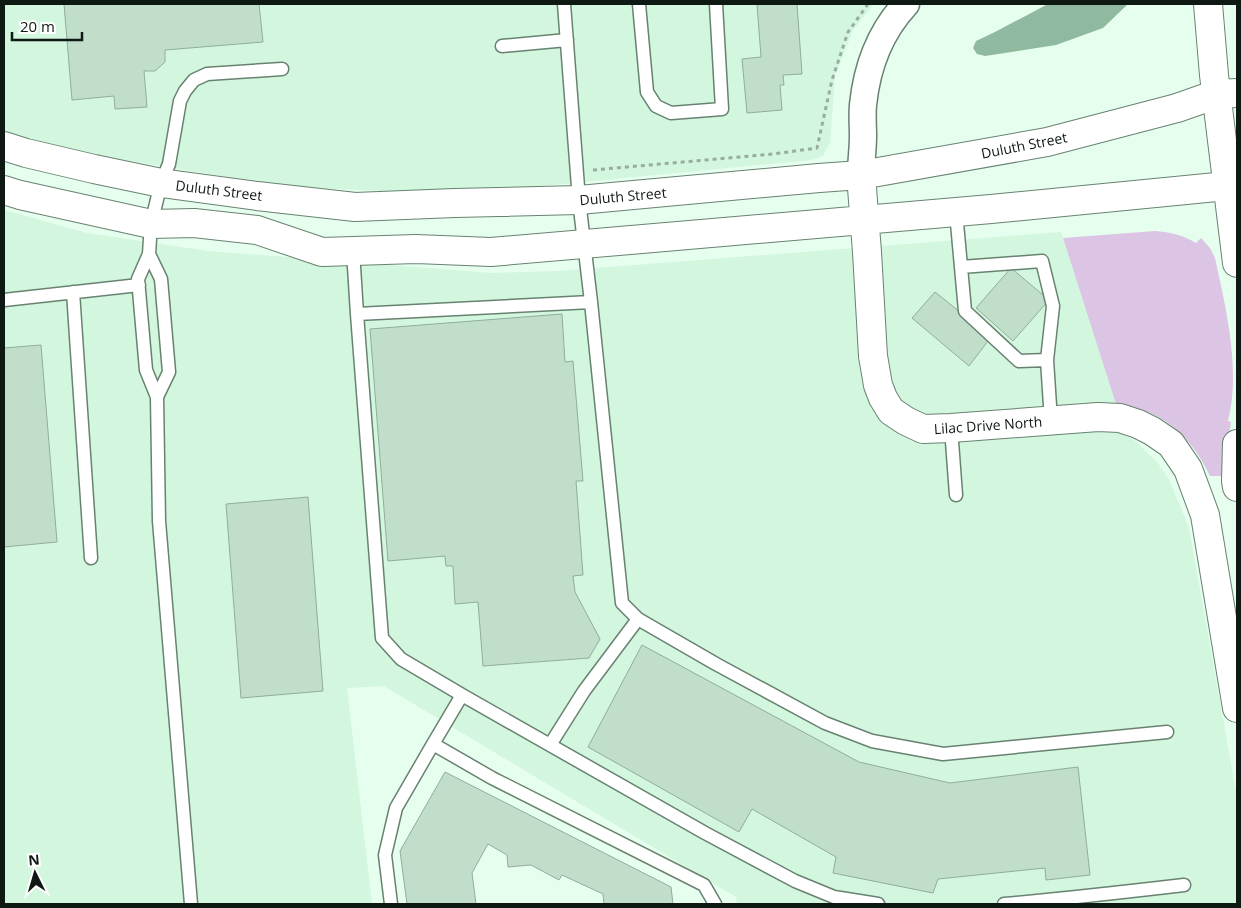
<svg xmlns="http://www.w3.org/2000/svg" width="1241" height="908" viewBox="0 0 1241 908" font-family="'Open Sans',sans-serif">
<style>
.built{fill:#d2f6de}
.green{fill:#dcc4e5}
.water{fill:#90baa0}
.building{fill:#c1decb;stroke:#91ad9b}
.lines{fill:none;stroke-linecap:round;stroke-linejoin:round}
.lane-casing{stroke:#688271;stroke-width:15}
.street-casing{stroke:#688271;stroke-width:29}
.secondary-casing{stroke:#688271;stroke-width:30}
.highway-casing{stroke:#688271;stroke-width:30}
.path{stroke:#99aca0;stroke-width:3;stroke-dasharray:4 4;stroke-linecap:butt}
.lane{stroke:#fff;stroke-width:12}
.street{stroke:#fff;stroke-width:26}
.secondary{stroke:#fff;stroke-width:28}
.highway{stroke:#fff;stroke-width:28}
.labels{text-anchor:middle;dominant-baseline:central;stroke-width:4;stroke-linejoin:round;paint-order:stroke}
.street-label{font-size:14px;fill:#0f1913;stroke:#fff}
</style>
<rect width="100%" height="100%" fill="#e6feee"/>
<path class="built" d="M4,4H874L853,30L835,76L830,143L823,156L812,160L459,194L287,187L4,140Z
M4,210L87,233L208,251L491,273L558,271L1061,232L1127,437L1134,440L1157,462L1169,479L1189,528L1237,797V904H737L736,897L384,686L347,688L372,904H4Z"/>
<path class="green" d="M1155,231C1170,232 1183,235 1196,243L1201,238L1210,248L1215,258C1226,308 1241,371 1228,421L1231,422L1222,476H1210C1198,450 1177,424 1150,413C1139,408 1127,406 1116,404L1063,238Z"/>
<path class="water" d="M1048,4H1128L1103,28L1056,45L985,56L977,54L973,48L976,41L995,32Z"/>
<path class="building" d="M64,4H259L263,42L165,50V62L155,71H144L147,107L115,109L114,96L72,100Z
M757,4H797L802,74L783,75L784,85H780L782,110L747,113L742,59L761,57Z
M1011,268L1049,300L1013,341L976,308Z
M935,292L991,337L969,366L912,318Z
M562,314L565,362L573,361L583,481H576L583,575L573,576L575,592L600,639L589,658L483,666L478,602L455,604L453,566H446L445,556L388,561L370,329Z
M41,345L57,542L4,547V348Z
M308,497L323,691L241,698L226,504Z
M642,645L859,762L950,783L1078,767L1090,875L1046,880L1045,868L938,879L933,893L833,873L836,857L752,809L739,832L588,747Z
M445,772L671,887L673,904H604L603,894L562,875L559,880L531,865L508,867L507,855L488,844L472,873L476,904H407L400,851Z"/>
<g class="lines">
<g class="lane-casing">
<path id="lane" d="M564,4L579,200L591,302L622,603L638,619L716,664L825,723L872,741L943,754L1167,732
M639,4L647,92L656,106L671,113L722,109L716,4
M502,46L567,40
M956,212L965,311L1019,361L1047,360L1051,421
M353,251L357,314L591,302
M149,254L161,279L169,372L157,397
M961,267L1042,261L1053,306L1047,360
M73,292L91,558
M4,300L139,285
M357,314L382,638L401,659L462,695
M951,428L956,495
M433,744L462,695L550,745L584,691L638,619
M550,745L705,833L795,881L834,897L878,904
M191,904L159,521L157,397L146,370L138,279L149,254L151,224L161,183L169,164L180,101L185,91L194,80L207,74L282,69
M391,904L385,855L396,808L433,744L492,778L704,885L715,904
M1004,904C1064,899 1124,892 1184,885"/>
</g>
<g class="street-casing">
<path id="street" d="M861,175C861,162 863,149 863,136C863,126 862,115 863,105C867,66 880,32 906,4"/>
</g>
<g class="secondary-casing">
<path id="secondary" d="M4,146L26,153L94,169L161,183L257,196L355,207L455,203L579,200L819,178L861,175L1047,142L1177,108L1217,94L1237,93
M861,175L867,252L873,356L878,385L883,398L891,411L906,421L923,429L951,428L1098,417L1120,418L1138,424L1152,431L1171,444L1188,469L1205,515L1237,708
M4,190L20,195L151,224L194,223L257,230L322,252L416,249L491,252L991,209L1237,185"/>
</g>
<g class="highway-casing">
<path id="highway" d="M1208,4L1214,75L1237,263
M1237,444L1236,481L1237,487"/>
</g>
<path class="path" d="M593,170L773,154L817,148L832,80L848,32L868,4"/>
<use href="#lane" class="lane"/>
<use href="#street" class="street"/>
<use href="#secondary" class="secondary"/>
<use href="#highway" class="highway"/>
</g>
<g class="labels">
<g class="street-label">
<text transform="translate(1024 145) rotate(-11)">Duluth Street</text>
<text transform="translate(219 190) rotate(7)">Duluth Street</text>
<text transform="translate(623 196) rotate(-5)">Duluth Street</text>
<text transform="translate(988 425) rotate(-4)">Lilac Drive North</text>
</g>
</g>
<rect width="1241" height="908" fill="none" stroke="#0f1913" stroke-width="10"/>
<g transform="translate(35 873) rotate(355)" stroke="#ffffff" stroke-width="4" paint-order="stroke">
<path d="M0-4L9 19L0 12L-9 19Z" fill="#0f1913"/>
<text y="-8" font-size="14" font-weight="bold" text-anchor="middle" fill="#0f1913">N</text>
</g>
<path d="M12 32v8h70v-8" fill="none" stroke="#0f1913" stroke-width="2.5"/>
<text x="20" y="32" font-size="15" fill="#0f1913" stroke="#ffffff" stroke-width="4" paint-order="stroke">20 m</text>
</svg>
